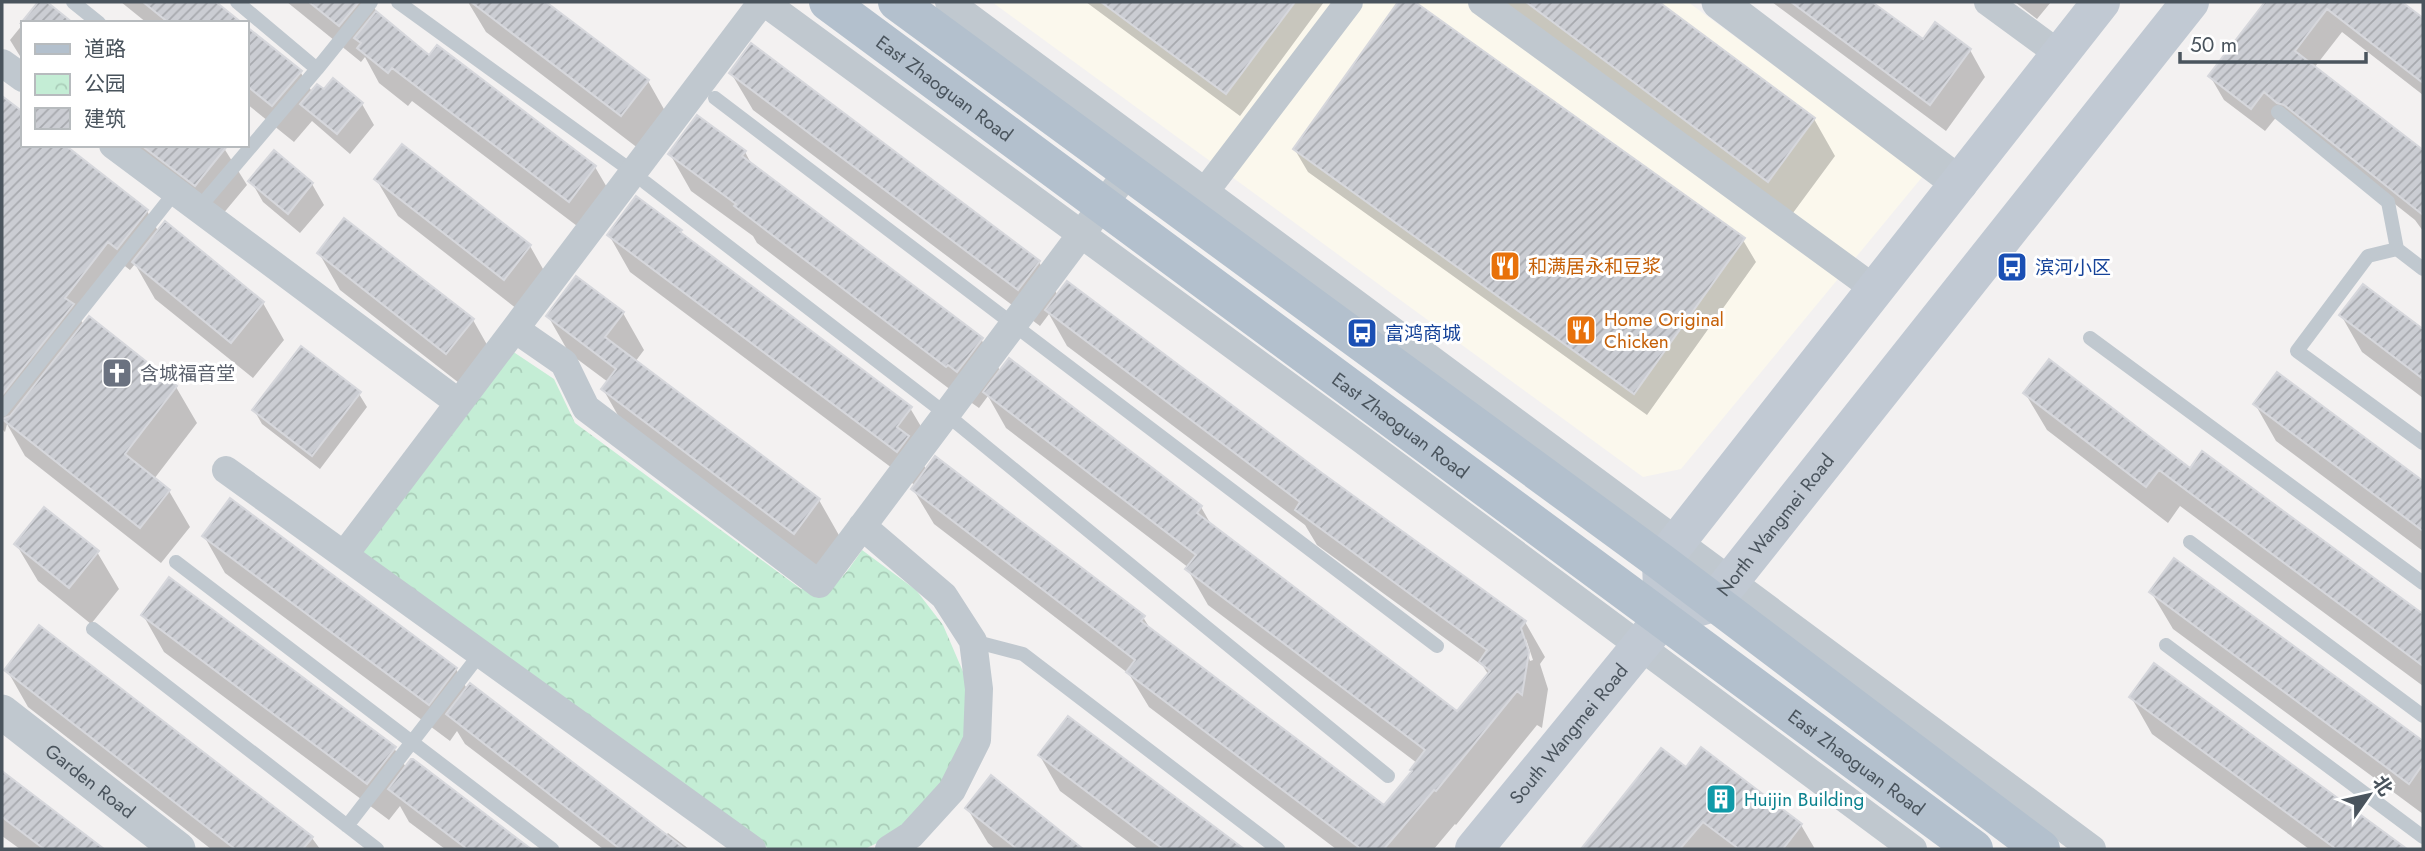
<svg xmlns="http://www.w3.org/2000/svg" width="2425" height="851" viewBox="0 0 2425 851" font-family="Jost,'Noto Sans SC',sans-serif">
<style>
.commercial{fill:#fbf8ed}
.park{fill:url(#park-crowns)}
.shadow{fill:#0003;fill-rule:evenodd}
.building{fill:url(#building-hatch);stroke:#d6d7dc;stroke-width:2}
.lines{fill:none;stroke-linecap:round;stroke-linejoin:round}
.service{stroke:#c0c8cf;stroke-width:14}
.minor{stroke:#c0c8cf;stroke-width:28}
.tertiary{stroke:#c0c8cf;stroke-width:35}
.secondary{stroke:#c1c9d3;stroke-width:38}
.primary{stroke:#b3c0cd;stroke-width:38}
.labels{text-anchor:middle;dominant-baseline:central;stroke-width:6;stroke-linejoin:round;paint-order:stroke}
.street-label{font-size:19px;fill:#4a545d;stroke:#fff}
.food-label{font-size:19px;fill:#c56008;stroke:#fff;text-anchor:start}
.transit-label{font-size:19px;fill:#164399;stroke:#fff;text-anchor:start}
.worship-label{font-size:19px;fill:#5b616d;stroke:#fff;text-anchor:start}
.culture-label{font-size:19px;fill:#0d838f;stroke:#fff;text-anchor:start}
</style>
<defs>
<pattern id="park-crowns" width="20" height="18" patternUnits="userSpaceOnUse" patternTransform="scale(1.75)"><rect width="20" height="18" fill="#c4edd5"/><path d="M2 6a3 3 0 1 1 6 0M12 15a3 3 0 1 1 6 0" fill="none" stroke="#aacdb9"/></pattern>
<pattern id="building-hatch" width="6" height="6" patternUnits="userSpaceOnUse" patternTransform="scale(1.75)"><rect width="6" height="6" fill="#cbcdd3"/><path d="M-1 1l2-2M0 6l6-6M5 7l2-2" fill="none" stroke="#a7a9ae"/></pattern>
</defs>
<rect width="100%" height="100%" fill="#f3f1f1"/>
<path class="commercial" d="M992,2H1688L1923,176L1681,469L1643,477Z"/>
<path class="park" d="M509,349L554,379L575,423L801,589C839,590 842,578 862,550L916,590L943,625L967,681L965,738L944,784L907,828L865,849H769L358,557Z"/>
<path class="shadow" d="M121,2H213L239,23H147Z
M287,2H371L379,16L429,58L595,167L615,201L589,235L412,101L408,106L379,83L365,57L361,62Z
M468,2H543L648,81L669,118L643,152L486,32Z
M1086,2H1324L1240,116Z
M1400,2H1412L1743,240L1756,262L1647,415L1308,172L1295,150Z
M1499,2H1656L1814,119L1835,156L1790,217Z
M1772,2H1869L1923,42L1970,50L1985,77L1946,131Z
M2015,2H2051L2037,19Z
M2268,2H2399L2423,20V95L2342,32L2314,68L2419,149L2423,156V231L2415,220L2299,128L2278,115L2265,131L2224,100L2210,76Z
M23,24V61L10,40Z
M247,29L301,73L312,92L324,91L362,104L374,125L350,154L312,121L294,142L247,104Z
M731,73L1039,262L1058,296L1321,474L1525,622L1545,657L1540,664L1548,689L1542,728L1537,725L1456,825L1455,824L1434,849H1336L1149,707L1129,674L934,524L913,489L916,486L630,272L609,235L680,231L684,237L910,408L932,445L921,460L927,471L1143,617L1152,632L1384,807L1413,772L1417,763L1208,605L1188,570L1189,568L1006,428L988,396L979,408L969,401L968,403L757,243L753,236L691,191L670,154L745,152L753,167L981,339L1001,372L1201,507L1213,528L1458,713L1488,674L1483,666L1317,545L1305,525L1067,346L1049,314L1040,326L753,110ZM1523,639H1526L1533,660L1530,661Z
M2,98L23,115V145H62L147,211L158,231L263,303L284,340L253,378L155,299L135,264L130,270L121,263L79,317L84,325L176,387L197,423L154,479L169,491L190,527L161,563L25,456L7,424L5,432L2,429Z
M117,145H222L247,185L217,221Z
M402,146L530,246L551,283L526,316L398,216L376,179Z
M274,153L312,184L324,205L300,233L263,202L251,181Z
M319,253L473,320L494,357L468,390L340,290Z
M2363,286L2423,331V398L2362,352L2341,315Z
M623,313L644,350L635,362L819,500L840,537L816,570L624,426L603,389L608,382L569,353L548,316Z
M2277,374L2423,483V551L2276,441L2255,404Z
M2025,393L2190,470L2202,453L2423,616V686L2180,506L2168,523L2047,430Z
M359,394L367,407L320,469L262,424L254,410Z
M204,536L456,669L467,689L665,836L668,833L689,849H603L465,744L457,731L450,741L225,573Z
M16,544L97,552L119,589L91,624L38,581Z
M2175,561L2423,743V814L2173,629L2151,592Z
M143,615L394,748L407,769L414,761L528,849H445L409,822L400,806L389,820L164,652Z
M2154,665L2405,849H2309L2152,734L2131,697Z
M7,670L312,838L320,849H211L28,707Z
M1068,718L1241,849H1138L1060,791L1040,756Z
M1661,751L1687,770L1801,825L1815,849H1583Z
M2,773L101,849H20L2,836Z
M991,778L1080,849H995L988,843L967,808Z"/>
<path class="building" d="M38,2H47L73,23H21Z
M143,2H216L242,23H169Z
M309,2H359L339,26Z
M471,2H546L649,80L621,116Z
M1101,2H1295L1226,94Z
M1398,2H1415L1745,238L1634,394L1293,149Z
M1526,2H1659L1815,118L1768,182Z
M1791,2H1872L1923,39L1935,22L1971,49L1930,105Z
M2265,2H2402L2423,18V83L2327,9L2295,51L2423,150V215L2284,105L2277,103L2264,92L2251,109L2208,76Z
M376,11L429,55L437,45L596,166L569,202L392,68L388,73L357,48L361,43L354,38Z
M247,27L302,71L272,106L247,86Z
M751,43L1040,261L1018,290L729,73Z
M333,78L363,103L337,134L300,104L317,84L324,89Z
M2,96L23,112V145H65L148,210L117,249L108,242L65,298L74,304L2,395Z
M697,115L746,151L742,156L983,338L957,372L948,365L946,367L734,206L736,204L668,154Z
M402,144L531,245L504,280L374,179Z
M141,145H228L195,186Z
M274,150L313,183L288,214L248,181Z
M636,196L682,230L680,232L912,407L897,427L909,436L897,452L607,235Z
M344,218L474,319L446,354L317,253Z
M165,221L264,302L231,343L132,262Z
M576,276L624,312L605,337L820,499L794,534L601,389L616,369L546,316Z
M1067,281L1322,473L1526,621L1521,628L1529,652L1522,695L1517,691L1436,791L1434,790L1384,849H1361L1126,672L1135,660L911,489L935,456L1145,616L1141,621L1384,805L1412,771L1410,770L1425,750L1185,569L1196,555L983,392L1009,358L1202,506L1197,513L1457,711L1490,671L1479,662L1487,650L1295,510L1300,502L1045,310Z
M2363,284L2423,329V379L2339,315Z
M89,316L177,386L125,454L170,490L140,528L2,419L10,416Z
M301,346L361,392L312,456L252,410Z
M2049,359L2190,468L2202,451L2423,614V666L2159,470L2146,487L2023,393Z
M2277,372L2423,481V531L2253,404Z
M230,498L457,668L429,705L202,536Z
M44,507L99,551L69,588L14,544Z
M2174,558L2423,741V764L2409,784L2149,592Z
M169,577L396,747L367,784L141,615Z
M39,625L313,837L303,849H235L4,670Z
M2154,663L2407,849H2336L2129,697Z
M470,683L685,849H620L446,714Z
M1068,716L1244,849H1163L1038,755Z
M1701,747L1802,824L1783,849H1739L1703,822L1680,849H1581L1661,748L1686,767Z
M411,759H413L531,849H467L388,789Z
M2,771L104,849H44L2,817Z
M991,775L1028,805L1083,849H1017L965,808Z"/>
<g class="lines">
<path class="service" d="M73,2L99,23
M237,2L317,69
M398,2L633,172
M715,98L1437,646
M2278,112L2388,202L2397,249L2423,269
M646,183L946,414L1388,776
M198,209L317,69L371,2
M2397,249L2368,256L2297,351L2423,443
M2090,338L2423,583
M2,410L175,192
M2190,542L2423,716
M176,562L552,849
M93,629L377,849
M973,641L1023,654L1278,849
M2166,645L2423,837
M347,826L480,654"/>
<path class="minor" d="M764,2L1361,439L1913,849
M949,2L2092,849
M1482,2L1876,290
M1988,2L2059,54
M2,63L23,78
M113,145L459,403
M1194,206L1349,2
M515,329L564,363L586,408L819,584L1139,157
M226,470L752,849
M862,526L944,596L973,641L979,689L977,740L952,790L911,835L889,849
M344,555L762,2"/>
<g class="tertiary">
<path d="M1719,2L1960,184"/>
<path id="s1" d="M2,712L178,849"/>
</g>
<g class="secondary">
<path id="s2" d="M1663,618L1713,603L2190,2"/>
<path d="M1663,618L1661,562L2101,2"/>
<path id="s3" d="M1474,849L1663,618"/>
</g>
<g class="primary">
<path id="s4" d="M828,2L1974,849"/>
<path d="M897,2L1661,562L2041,849"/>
</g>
</g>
<defs>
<g id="restaurant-square" transform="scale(1.575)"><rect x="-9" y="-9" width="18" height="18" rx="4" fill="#e8710a" stroke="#fff"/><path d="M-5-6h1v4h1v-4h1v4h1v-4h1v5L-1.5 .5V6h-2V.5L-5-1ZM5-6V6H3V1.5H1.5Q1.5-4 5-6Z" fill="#fff"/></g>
<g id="bus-square" transform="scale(1.575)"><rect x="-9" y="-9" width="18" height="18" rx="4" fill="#1a4fb4" stroke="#fff"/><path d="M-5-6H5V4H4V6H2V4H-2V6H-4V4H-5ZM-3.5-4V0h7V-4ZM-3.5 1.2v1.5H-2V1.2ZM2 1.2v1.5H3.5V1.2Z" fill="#fff"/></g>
<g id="church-square" transform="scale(1.575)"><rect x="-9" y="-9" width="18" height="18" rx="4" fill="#6b7280" stroke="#fff"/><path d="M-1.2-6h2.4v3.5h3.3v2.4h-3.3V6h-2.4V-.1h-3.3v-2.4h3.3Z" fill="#fff"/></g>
<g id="building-square" transform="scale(1.575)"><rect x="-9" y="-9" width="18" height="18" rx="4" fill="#0f9aa8" stroke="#fff"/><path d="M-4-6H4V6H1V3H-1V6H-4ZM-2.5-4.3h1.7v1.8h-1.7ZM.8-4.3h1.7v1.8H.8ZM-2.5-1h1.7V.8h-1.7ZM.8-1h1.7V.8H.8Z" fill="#fff"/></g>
</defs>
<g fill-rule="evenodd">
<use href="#restaurant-square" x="1505" y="266"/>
<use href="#bus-square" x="2012" y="267"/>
<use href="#restaurant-square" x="1581" y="330"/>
<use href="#bus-square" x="1362" y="333"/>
<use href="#church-square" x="117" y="373"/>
<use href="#building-square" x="1721" y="799"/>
</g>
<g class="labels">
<g class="street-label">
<text stroke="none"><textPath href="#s4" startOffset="145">East Zhaoguan Road</textPath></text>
<text stroke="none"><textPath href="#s4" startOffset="712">East Zhaoguan Road</textPath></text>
<text stroke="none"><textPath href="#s2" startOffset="152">North Wangmei Road</textPath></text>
<text stroke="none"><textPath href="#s3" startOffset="149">South Wangmei Road</textPath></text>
<text stroke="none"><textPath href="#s4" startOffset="1279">East Zhaoguan Road</textPath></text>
<text stroke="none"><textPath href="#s1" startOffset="112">Garden Road</textPath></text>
</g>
<g class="food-label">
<text x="1528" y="266">和满居永和豆浆</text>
<text x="1604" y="319">Home Original<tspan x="1604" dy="22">Chicken</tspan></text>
</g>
<g class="transit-label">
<text x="2035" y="267">滨河小区</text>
<text x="1385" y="333">富鸿商城</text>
</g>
<g class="worship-label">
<text x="140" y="373">含城福音堂</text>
</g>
<g class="culture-label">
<text x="1744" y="799">Huijin Building</text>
</g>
</g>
<rect width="2425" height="851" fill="none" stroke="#4a545d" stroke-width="7"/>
<rect x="21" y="21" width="228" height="126" fill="#ffffff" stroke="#b7bbbe" stroke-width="2"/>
<rect x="35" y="44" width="35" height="10" fill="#b3c0cd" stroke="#b7bbbe" stroke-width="2"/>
<text x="84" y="56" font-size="21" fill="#4a545d">道路</text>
<rect x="35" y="74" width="35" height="21" fill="url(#park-crowns)" stroke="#b7bbbe" stroke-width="2"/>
<text x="84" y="91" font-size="21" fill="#4a545d">公园</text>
<rect x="35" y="108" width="35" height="21" fill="url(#building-hatch)" stroke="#b7bbbe" stroke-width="2"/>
<text x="84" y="126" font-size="21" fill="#4a545d">建筑</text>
<g transform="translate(2369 795) rotate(56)" stroke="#ffffff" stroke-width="5" paint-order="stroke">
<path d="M0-5L12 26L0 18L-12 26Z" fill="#4a545d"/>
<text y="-10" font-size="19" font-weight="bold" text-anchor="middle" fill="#4a545d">北</text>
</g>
<path d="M2180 52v10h186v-10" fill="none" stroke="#4a545d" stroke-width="3.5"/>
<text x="2190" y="52" font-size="21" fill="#4a545d" stroke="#ffffff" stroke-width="5" paint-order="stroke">50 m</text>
</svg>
